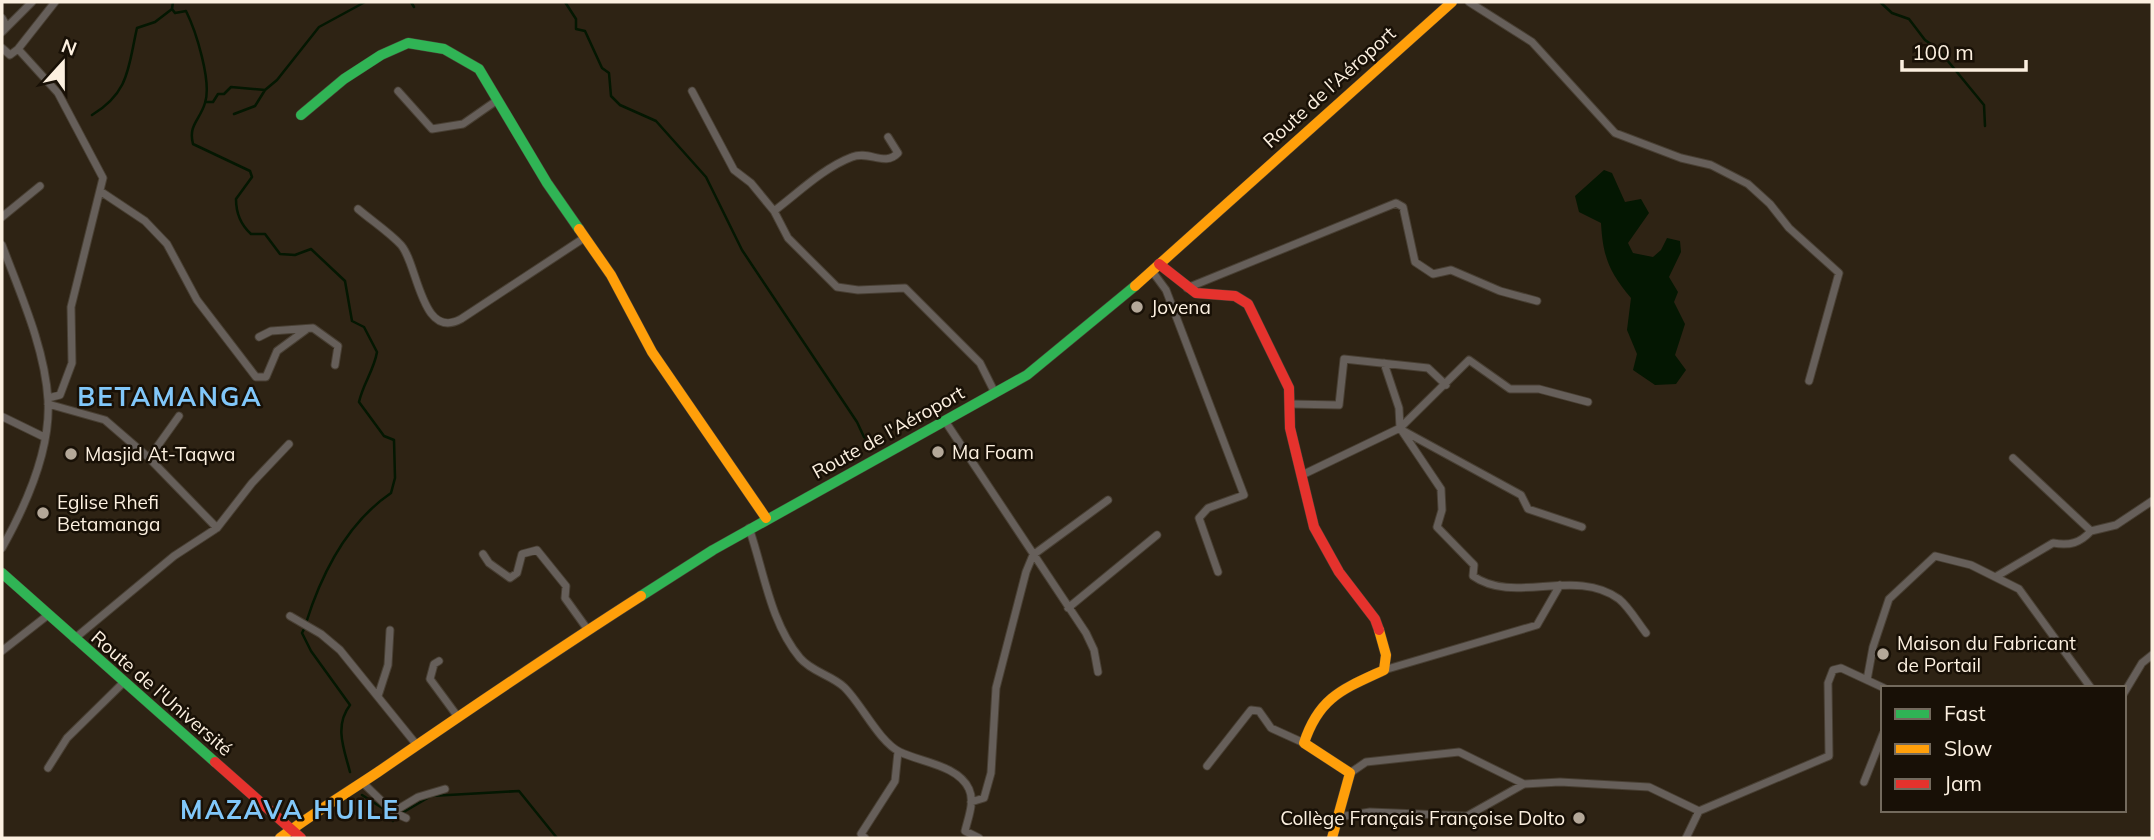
<svg xmlns="http://www.w3.org/2000/svg" width="2154" height="840" viewBox="0 0 2154 840" font-family="Mulish,sans-serif">
<style>
.water{fill:#041702}
.lines{fill:none;stroke-linecap:round;stroke-linejoin:round}
.stream{stroke:#041702;stroke-width:2.5}
.street-casing{stroke:#483f33;stroke-width:9}
.fast-casing{stroke:#483f33;stroke-width:11}
.slow-casing{stroke:#483f33;stroke-width:11}
.jam-casing{stroke:#483f33;stroke-width:11}
.street{stroke:#665f5a;stroke-width:7}
.fast{stroke:#30b455;stroke-width:10}
.slow{stroke:#ff9f0a;stroke-width:10}
.jam{stroke:#e5322d;stroke-width:10}
.poi-dot{fill:#b4a899;stroke:#181006;stroke-width:2.5}
.labels{text-anchor:middle;dominant-baseline:central;stroke-width:5;stroke-linejoin:round;paint-order:stroke}
.street-label{font-size:19px;fill:#fcf0e0;stroke:#181006}
.poi-label{font-size:19px;fill:#fcf0e0;stroke:#181006;text-anchor:start}
.district-label{font-size:26px;font-weight:bold;letter-spacing:2px;fill:#81c7f9;stroke:#181006}
</style>
<rect width="100%" height="100%" fill="#2e2314"/>
<path class="water" d="M1604,170L1612,173L1625,202L1641,199L1649,213L1628,243L1633,253L1653,257L1661,250L1667,238L1680,241L1681,252L1669,277L1678,292L1674,302L1685,324L1675,355L1686,370L1676,384L1655,385L1633,370L1637,354L1627,330L1631,298C1609,272 1603,257 1601,223L1579,212L1575,196Z"/>
<g class="lines">
<path class="stream" d="M173,2L172,9L175,13L186,11C196,31 212,82 205,103C200,120 188,125 193,144L250,171L252,177L236,199C236,212 241,225 251,234H265L280,254L295,255L311,249L345,281L352,321L364,327L377,352C374,370 363,384 359,402L384,436L394,440L395,478L391,493C347,523 322,572 306,623
M411,2L414,7
M565,2L576,19V29L585,31L602,68L609,73L611,96L620,105L656,121L706,177L742,250L857,422L864,437L879,444
M1880,2L1892,13L1909,19L1925,40L1938,49L1984,105L1985,126
M206,102H213L218,94H224L231,87L265,90L277,80L319,27L365,2
M234,114L255,106L265,90
M92,115C130,92 128,67 137,28L155,22L172,9
M304,629L302,633L311,651L350,705C334,726 344,749 350,772
M362,795L387,811L393,821
M402,813L431,796L519,791L557,838"/>
<g class="street-casing">
<path id="street" d="M1469,2L1532,42L1615,133L1681,158L1711,165L1748,184L1770,204L1789,228L1839,273L1809,381
M2,18L7,27L2,32
M7,27L32,2
M2,48L10,55L18,49L58,93L103,178L71,307L72,363L60,395L48,398
M18,49L55,2
M398,91L432,129L463,124L496,101
M692,91L734,170L751,183L774,211L788,238L837,287L858,290L905,288L980,363L995,393
M100,191L145,221L167,244L197,300L256,377H266L277,351L307,329
M358,209C372,221 389,232 401,245C418,264 421,341 461,319L584,238
M774,211C798,193 823,168 852,157C869,150 885,167 898,153L888,137
M2,217L40,186
M2,245C20,293 45,348 48,400C51,449 25,507 2,548
M1152,271L1166,290L1244,495L1208,508L1199,518L1218,572
M1187,288L1396,203L1403,207L1415,262L1433,274L1451,270L1500,291L1537,301
M259,337L271,331L313,328L338,346L335,365
M1384,363L1399,408L1400,428L1441,489L1442,510L1437,527L1474,565L1473,576C1514,605 1575,567 1619,599C1629,607 1638,623 1646,633
M48,404L105,420L149,458L217,528
M1290,404L1339,405L1344,359L1428,368L1446,385
M3,417L44,437
M945,421L1086,633L1094,650L1098,672
M1400,429L1521,495L1528,509L1582,527
M149,458L179,416
M1302,475L1400,428L1469,360L1510,389H1539L1588,402
M749,528C764,571 770,622 800,658C812,672 831,675 844,687C861,703 879,742 900,752C920,762 958,765 969,789C975,802 968,818 965,831L979,838
M2091,531L2116,525L2152,501
M483,554L489,563L510,578L517,573L522,554L537,550L566,586L565,598L588,630
M1997,576L2053,543C2070,546 2080,543 2091,531L2013,458
M1068,608L1157,535
M290,616L321,634L340,650L416,744
M74,639L174,556L217,528L252,483L289,444
M2,651L48,615
M439,661L434,664L430,679L458,717
M1384,670L1537,625L1560,585
M1867,680L1873,647L1889,599L1935,556L1971,565L2019,589L2091,688
M2124,693L2142,663L2152,655
M378,696L388,665L390,630
M1207,766L1251,710L1259,711L1271,728L1304,743
M48,768L67,738L124,682
M1350,773L1366,762L1459,752L1524,784
M362,782L393,812L418,797L445,789
M1864,782L1883,734
M971,802L984,798L991,773L996,688L1026,572L1033,555L1108,500
M393,812L406,818
M1339,817L1370,812L1467,816L1524,784L1560,782L1649,787L1699,811L1829,756L1828,683L1833,670L1841,668L1884,688
M865,838L861,834L895,781L898,752
M1686,838L1699,811"/>
</g>
<g class="fast-casing">
<path id="fast" d="M301,115L344,79L381,55L408,43L444,49L479,69L547,183L579,229
M2,573L215,762
M641,596L713,550L1027,375L1135,286"/>
</g>
<g class="slow-casing">
<path id="slow" d="M579,229L611,275L652,352L766,518
M1135,286L1452,2
M280,838C312,814 345,794 378,772C465,712 552,653 641,596
M1332,838L1350,773L1304,743C1319,697 1343,689 1384,670L1386,655L1379,630"/>
</g>
<g class="jam-casing">
<path id="jam" d="M1159,264L1196,293L1235,296L1248,304L1289,388L1290,428L1314,527L1339,572L1375,619L1379,630
M215,762L301,838"/>
</g>
<use href="#street" class="street"/>
<use href="#fast" class="fast"/>
<use href="#slow" class="slow"/>
<use href="#jam" class="jam"/>
</g>
<g class="poi-dot">
<circle cx="1137" cy="307" r="7"/>
<circle cx="938" cy="452" r="7"/>
<circle cx="71" cy="454" r="7"/>
<circle cx="43" cy="513" r="7"/>
<circle cx="1883" cy="654" r="7"/>
<circle cx="1579" cy="818" r="7"/>
</g>
<g class="labels">
<g class="street-label">
<text transform="translate(1329 87) rotate(-42)">Route de l'Aéroport</text>
<text transform="translate(888 432) rotate(-29)">Route de l'Aéroport</text>
<text transform="translate(162 693) rotate(41)">Route de l'Université</text>
</g>
<g class="poi-label">
<text x="1151" y="307">Jovena</text>
<text x="952" y="452">Ma Foam</text>
<text x="85" y="454">Masjid At-Taqwa</text>
<text x="57" y="502">Eglise Rhefi<tspan x="57" dy="22">Betamanga</tspan></text>
<text x="1897" y="643">Maison du Fabricant<tspan x="1897" dy="22">de Portail</tspan></text>
<text x="1565" y="818" text-anchor="end">Collège Français Françoise Dolto</text>
</g>
<g class="district-label">
<text x="170" y="396">BETAMANGA</text>
<text x="290" y="809">MAZAVA HUILE</text>
</g>
</g>
<rect width="2154" height="840" fill="none" stroke="#fcf0e0" stroke-width="7"/>
<rect x="1881" y="686" width="245" height="126" fill="#181006" stroke="#736a5d" stroke-width="2"/>
<rect x="1895" y="709" width="35" height="10" fill="#30b455" stroke="#736a5d" stroke-width="2"/>
<text x="1944" y="721" font-size="21" fill="#fcf0e0">Fast</text>
<rect x="1895" y="744" width="35" height="10" fill="#ff9f0a" stroke="#736a5d" stroke-width="2"/>
<text x="1944" y="756" font-size="21" fill="#fcf0e0">Slow</text>
<rect x="1895" y="779" width="35" height="10" fill="#e5322d" stroke="#736a5d" stroke-width="2"/>
<text x="1944" y="791" font-size="21" fill="#fcf0e0">Jam</text>
<g transform="translate(63 63) rotate(21)" stroke="#181006" stroke-width="5" paint-order="stroke">
<path d="M0-5L12 26L0 18L-12 26Z" fill="#fcf0e0"/>
<text y="-10" font-size="19" font-weight="bold" text-anchor="middle" fill="#fcf0e0">N</text>
</g>
<path d="M1902 60v10h124v-10" fill="none" stroke="#fcf0e0" stroke-width="3.5"/>
<text x="1912" y="60" font-size="21" fill="#fcf0e0" stroke="#181006" stroke-width="5" paint-order="stroke">100 m</text>
</svg>
